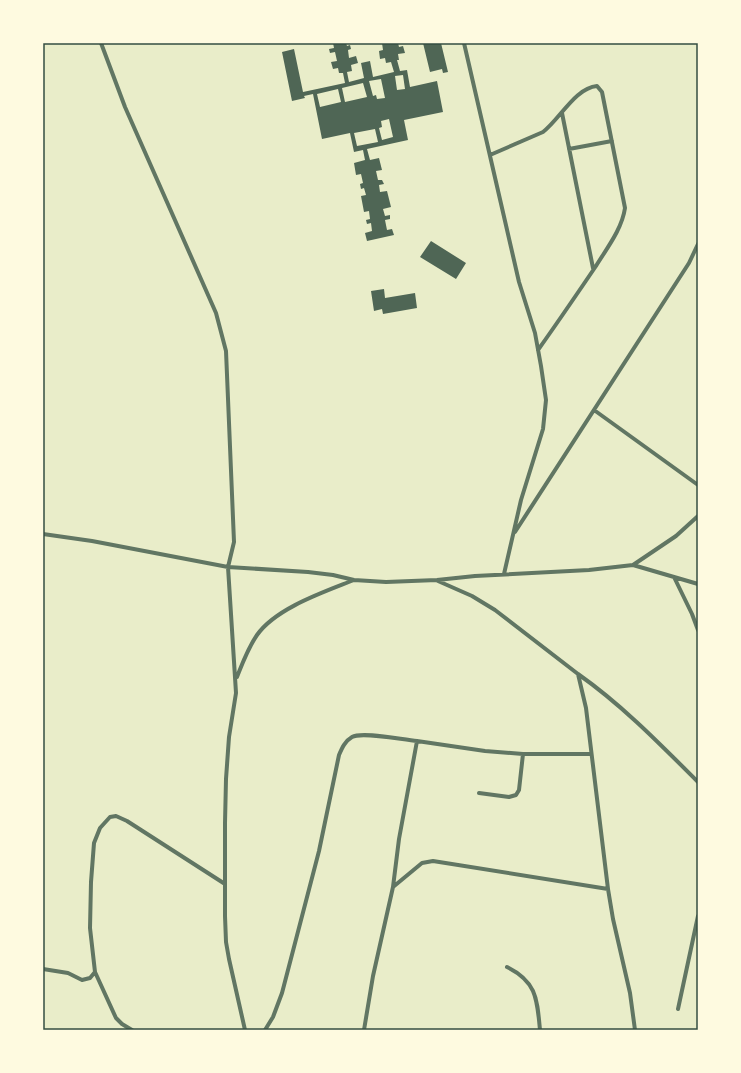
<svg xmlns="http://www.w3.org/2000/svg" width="741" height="1073" viewBox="0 0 741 1073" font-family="'Source Sans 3',sans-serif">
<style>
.building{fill:#4f6655;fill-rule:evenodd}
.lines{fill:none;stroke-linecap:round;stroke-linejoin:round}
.minor{stroke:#617663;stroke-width:4}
.neatline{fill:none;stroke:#344e41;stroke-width:1.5}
</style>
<rect width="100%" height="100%" fill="#e9edc9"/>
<path class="building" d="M333,43H346L347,46L350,45L351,49L348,50L349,58L356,56L358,63L351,65L352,71L347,72L349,82L364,78L361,63L370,61L373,77L394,72L391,62L386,63L385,58L380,59L379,51L383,50L382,43H398L399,47L403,46L405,53L398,54L399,60H397L400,71L407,70L410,87L437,81L443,112L404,120L408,140L367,149L370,160L379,158L382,170L376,171L378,180H382L384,184L379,185L380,192L387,191L391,207L383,209L385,216L390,215V219L385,220L387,230L392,229L394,235L367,241L365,233L372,231L371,223L367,224L366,220L370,219L369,211L364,212L361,196L366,195L364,188L361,189L360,184L363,183L361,174L356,175L354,163L365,160L363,150L354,152L350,133L322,139L313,94L304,96L305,98L292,101L282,52L294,49L303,92L345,83L343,73H339L338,68L333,69L331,62L337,61L335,52L330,53L329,49L334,48ZM403,75L405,89L397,90L395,76ZM381,79L385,98L377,99L376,95L373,96L369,81ZM363,83L367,97L345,102L342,88ZM338,89L341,102L320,107L317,94ZM389,119L393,137L382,140L379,128L382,127L381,121ZM375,129L378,142L357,146L354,133Z
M423,43H441L448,72L443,73L442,69L430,72Z
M431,241L466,263L456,279L420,257Z
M384,289L385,298L415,293L417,308L383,314L382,309L374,311L371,291Z"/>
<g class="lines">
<path class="minor" d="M101,43L125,107L216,313L226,351L234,542L228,567L236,693L229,737L226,779L225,823V916L226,942L229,959L245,1030
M464,43L505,221L519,282L535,333L541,366L546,400L543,429L521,500L504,574
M562,113L593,268
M569,149L612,141
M490,155L543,132C560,119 575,88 597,86L602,92L625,208C622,229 607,248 596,266C577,294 558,322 538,350
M594,410L698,485
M515,532L689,263L698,244
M43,534L92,541L228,567L308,572L333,575L354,580L386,582L437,580L475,576L589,570L633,565L676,536L698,516
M633,565L698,584
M674,577L692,614L698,630
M438,581L472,596L495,610L578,674L586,708L608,889L613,919L630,993L635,1030
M578,674C622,705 660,744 698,782
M237,677C243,662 248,648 257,635C276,608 324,592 354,580
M479,793L509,797L516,795L519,790L523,754
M393,887L422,863L433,861L608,889
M507,967C537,982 537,999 540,1030
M43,969L68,973L82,980L90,978L95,972
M678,1009L698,916
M132,1030L122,1024L116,1018L95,972L90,928L91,882L94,843L100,828L110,817L116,816L127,821L225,884
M265,1030L273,1017L282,993L319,851L339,755C342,748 345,741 352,737C362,731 403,740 417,741
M364,1030L373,976L393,887L399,839L417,741L485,751L523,754H591"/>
</g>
<rect width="741" height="1073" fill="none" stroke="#fefae0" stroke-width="88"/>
<rect x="44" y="44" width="653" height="985" class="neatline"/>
</svg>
